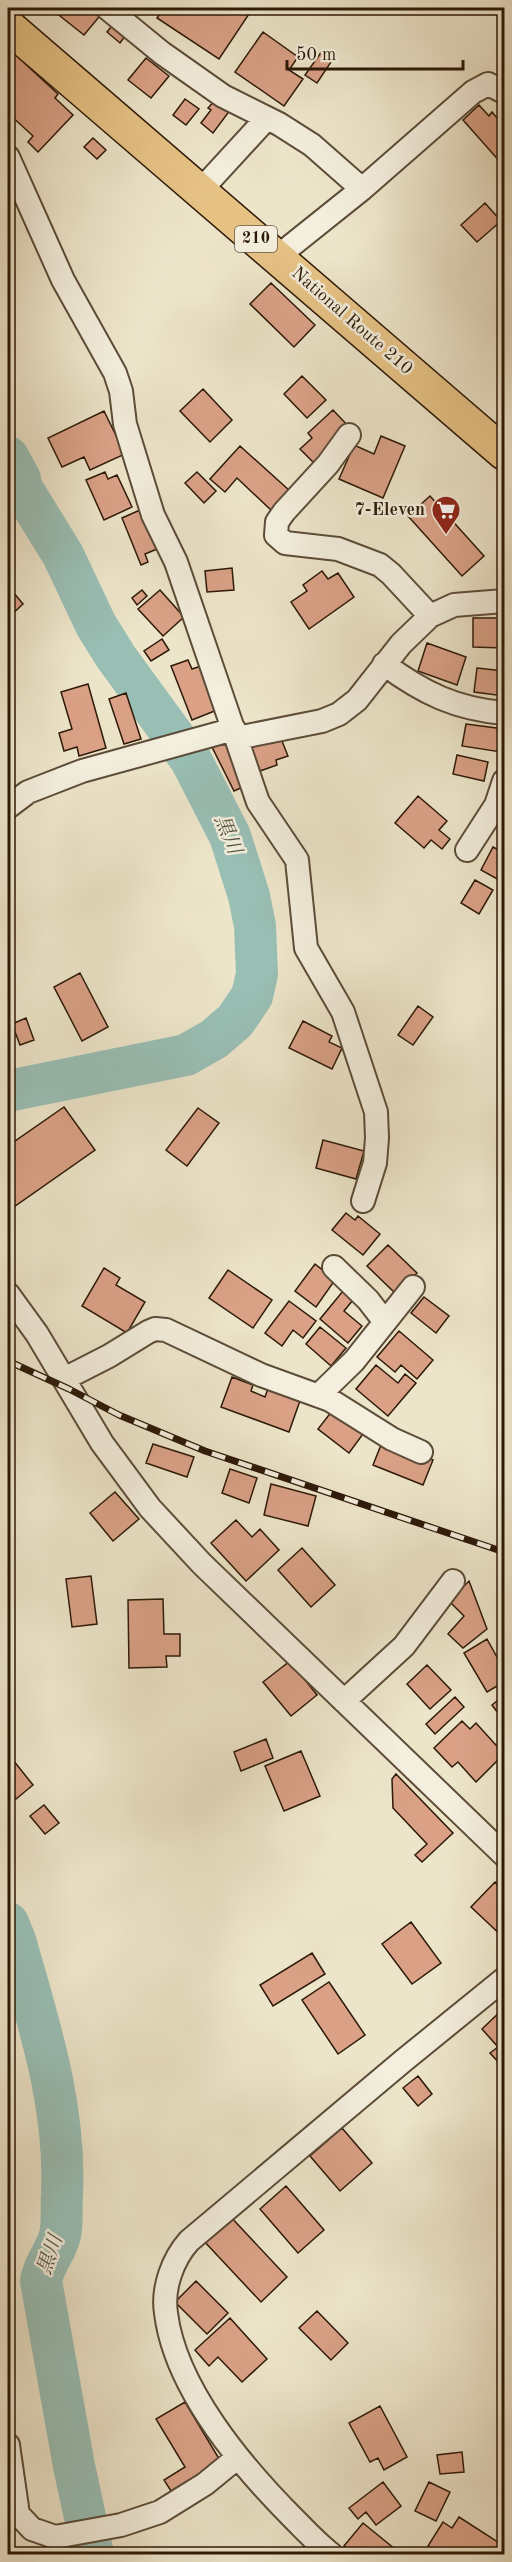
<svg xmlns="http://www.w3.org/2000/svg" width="512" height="2562" viewBox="0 0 512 2562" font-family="'Old Standard TT','Noto Serif JP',serif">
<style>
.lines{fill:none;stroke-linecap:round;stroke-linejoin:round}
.river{stroke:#99bfb5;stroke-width:42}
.building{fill:#daa187;stroke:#2c1907;stroke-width:1.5}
.minor-casing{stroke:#5c4c38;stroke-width:26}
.trunk-casing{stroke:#2c1907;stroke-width:36}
.minor{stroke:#f3eedd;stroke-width:22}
.trunk{stroke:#e6c285;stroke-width:33}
.rail-casing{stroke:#2c1907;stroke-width:7}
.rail{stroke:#f3eedd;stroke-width:4.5;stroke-dasharray:14;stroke-linecap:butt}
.labels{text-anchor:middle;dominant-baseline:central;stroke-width:5;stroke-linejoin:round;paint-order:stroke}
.shield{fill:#f3eedd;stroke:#685947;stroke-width:1.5}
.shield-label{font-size:16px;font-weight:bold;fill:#2c1907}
.street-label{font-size:18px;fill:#2c1907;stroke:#f3eedd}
.poi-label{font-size:18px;font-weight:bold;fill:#2c1907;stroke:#f3eedd;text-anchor:end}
.water-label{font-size:20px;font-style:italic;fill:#525344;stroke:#f3eedd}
</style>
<rect width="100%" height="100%" fill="#ede5ca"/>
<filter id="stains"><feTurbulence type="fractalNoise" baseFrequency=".00333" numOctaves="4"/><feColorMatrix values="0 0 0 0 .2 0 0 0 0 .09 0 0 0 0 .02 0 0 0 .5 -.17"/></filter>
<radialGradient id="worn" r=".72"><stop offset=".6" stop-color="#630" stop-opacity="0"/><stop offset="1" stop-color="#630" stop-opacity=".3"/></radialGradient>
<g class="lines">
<path class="river" d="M8,457L20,479L21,487L63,555L96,625L116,657L191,760L230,836L249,896L255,926L257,974L252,996L235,1021L214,1039L186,1055L8,1091
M8,1923L15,1940C39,2025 66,2105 62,2194C61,2207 63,2222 60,2235C56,2252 44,2263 41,2281L74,2466L93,2554"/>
</g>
<path class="building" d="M50,8H100L104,11L84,35Z
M164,8H253L219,59L157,18Z
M115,22L128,32L120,43L107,32Z
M263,32L298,57L289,70L303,79L284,106L235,72Z
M8,48L58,94L55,98L73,115L38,152L28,142L33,136L8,113Z
M322,51L333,59L317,83L305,75Z
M146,58L169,76L151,98L128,80Z
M217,98L231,109L213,133L201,123L211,110L208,108Z
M185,99L199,109L186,125L173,115Z
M479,105L489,116L492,112L504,126V160L501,163L463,120Z
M93,138L106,150L97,159L84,147Z
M485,203L501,221L477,242L461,225Z
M271,283L315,325L294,347L250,304Z
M302,376L326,400L307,418L284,394Z
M203,389L232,420L210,442L180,411Z
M333,410L351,429L315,464L300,449L312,438L308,433Z
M104,411L125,454L90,470L84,457L62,467L48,438Z
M381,436L405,446L383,498L339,479L354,445L374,454Z
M240,446L290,491L272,511L237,478L225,492L210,479Z
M105,472L108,479L117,475L132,507L104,520L86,480Z
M197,472L216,491L204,503L185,483Z
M430,496L484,556L462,576L408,516Z
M140,510L157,549L145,554L148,562L141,565L122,518Z
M232,568L234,590L207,592L205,571Z
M322,571L328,579L338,573L354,597L309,629L291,602L307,591L303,585Z
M8,586L23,604L8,618Z
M142,590L147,596L137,605L132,598Z
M160,590L184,617L163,636L138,609Z
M473,618H504V648L473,647Z
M162,639L169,650L151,661L144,651Z
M427,643L466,657L457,685L418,671Z
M188,660L192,669L204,665L222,708L192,720L171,666Z
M477,668L504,671V696L474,692Z
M88,684L106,748L79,756L77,747L64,751L59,733L72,729L61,692Z
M126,693L141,739L124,744L109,699Z
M466,724L504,729L501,752L462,746Z
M280,736L288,756L276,760L277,765L260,771L251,748Z
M231,737L245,786L234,791L212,747Z
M457,755L488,762L484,781L453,774Z
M418,796L447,821L439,830L450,839L442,849L431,840L424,848L395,823Z
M493,847L504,853V870L499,880L481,870Z
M475,880L493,890L479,914L461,903Z
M80,973L108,1027L82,1041L54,987Z
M418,1006L433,1017L413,1045L398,1035Z
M26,1018L34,1040L20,1045L12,1024Z
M303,1021L332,1036L329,1042L342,1048L332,1069L289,1048Z
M64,1107L95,1150L8,1211V1146Z
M198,1108L219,1123L187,1166L166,1150Z
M323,1140L364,1151L356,1179L316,1168Z
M346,1213L355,1220L358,1216L380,1234L363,1255L332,1230Z
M388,1245L417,1273L396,1294L367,1266Z
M315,1264L335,1280L316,1307L295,1291Z
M104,1268L120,1278L116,1285L145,1302L127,1333L82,1306Z
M228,1270L272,1300L253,1328L209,1298Z
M343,1291L353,1300L344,1311L362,1326L348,1343L320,1319Z
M424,1297L449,1316L436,1333L411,1313Z
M289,1301L316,1321L303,1338L293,1330L282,1346L265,1333Z
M320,1327L346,1348L331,1366L306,1344Z
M399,1331L433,1360L417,1379L401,1365L395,1372L377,1357Z
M376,1365L398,1383L405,1374L416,1383L388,1416L356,1389Z
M232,1377L253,1385L251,1391L265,1397L270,1383L302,1395L289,1432L221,1407Z
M332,1411L363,1434L349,1453L318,1429Z
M383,1440L433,1460L423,1485L373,1465Z
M153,1444L194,1457L187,1477L146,1463Z
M230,1469L257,1478L249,1503L222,1493Z
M271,1484L316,1496L308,1526L264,1515Z
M115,1492L139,1519L113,1541L90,1513Z
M236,1520L252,1537L260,1529L279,1550L246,1581L211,1543Z
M302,1548L335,1585L311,1607L278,1570Z
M91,1576L97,1624L72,1627L66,1579Z
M469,1581L487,1629L463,1648L448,1634L464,1616L449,1601Z
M163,1599L164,1634H180V1656H166L167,1667L129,1668L128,1600Z
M487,1639L504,1670V1682L487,1692L464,1653Z
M290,1661L317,1695L291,1716L263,1682Z
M427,1665L451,1690L430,1709L407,1684Z
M504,1695V1721L492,1705Z
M455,1697L464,1707L435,1734L426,1724Z
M462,1721L470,1729L476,1723L504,1754L476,1782L458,1762L452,1767L434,1748Z
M266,1739L273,1758L241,1771L234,1752Z
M301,1751L320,1796L284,1811L265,1766Z
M9,1755L33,1785L16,1799L8,1789Z
M396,1774L453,1833L422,1862L415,1855L427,1844L393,1808L392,1779Z
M44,1805L59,1823L45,1834L30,1816Z
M495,1882L504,1891V1938L471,1907Z
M411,1922L441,1963L412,1984L382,1944Z
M312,1953L325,1974L273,2006L260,1985Z
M329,1982L365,2035L338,2054L302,2000Z
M504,2008V2064L502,2066L490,2053L498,2047L482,2029Z
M418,2076L432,2094L418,2106L403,2088Z
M342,2128L372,2163L340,2191L310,2156Z
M286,2186L324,2230L298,2253L260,2209Z
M228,2214L287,2277L261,2302L202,2239Z
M196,2281L228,2313L207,2334L175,2302Z
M317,2311L348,2343L331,2360L299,2328Z
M230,2318L267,2359L242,2382L218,2357L209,2366L195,2350Z
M185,2402L221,2462L171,2491L164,2480L185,2467L156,2419Z
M380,2406L407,2457L384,2470L378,2458L370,2462L349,2423Z
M462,2452L464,2472L440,2474L437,2455Z
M383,2482L401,2506L376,2525L366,2512L358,2519L349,2508Z
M429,2482L450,2492L436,2521L415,2511Z
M459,2517L504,2546L501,2554H441L428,2546L443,2522L452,2528Z
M363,2523L395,2549L390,2554H354L344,2546Z"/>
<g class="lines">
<g class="minor-casing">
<path id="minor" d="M107,8L162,53L223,96L279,124L312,145L362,189
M8,157L63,280L115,373L121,391L125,424L153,515L176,562L258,802L297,860L306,948L343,1012L376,1112L377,1138L375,1163L363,1201
M200,191L267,118
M277,257L362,189L473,92L488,84L504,92
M349,435L328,464L284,512L277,522L276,535L285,543L338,549L380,565L391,574L430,616
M384,664C423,693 456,709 504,713
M237,738L322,721L339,714L357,700L401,644L430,616L454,605L504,601
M8,807L28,792L82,771L234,729
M467,850L496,805L504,781
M334,1267L368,1300L385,1322
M8,1294L37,1334L102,1443L150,1508L202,1564L504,1855
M64,1379L109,1356L148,1332L155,1329L166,1330L261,1375L330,1400L392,1439L421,1452
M319,1395L354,1361L413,1287
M344,1701L404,1646L453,1581
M8,2445L18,2514L32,2529L55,2537L121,2525L160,2512L205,2484L238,2457
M331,2554C318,2544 306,2531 295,2520C243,2468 175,2388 166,2313C162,2288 173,2259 189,2241L403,2061L504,1979"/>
</g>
<g class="trunk-casing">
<path id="trunk" d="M8,26L504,453"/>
</g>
<use href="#minor" class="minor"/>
<use href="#trunk" class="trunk"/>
<g class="rail-casing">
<path id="rail" d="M8,1361L69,1389L119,1415L205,1451L504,1552"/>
</g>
<use href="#rail" class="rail"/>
</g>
<defs>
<g id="supermarket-pin" transform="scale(1.5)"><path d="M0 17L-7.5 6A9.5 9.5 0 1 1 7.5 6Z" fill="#8f2418" stroke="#f3eedd"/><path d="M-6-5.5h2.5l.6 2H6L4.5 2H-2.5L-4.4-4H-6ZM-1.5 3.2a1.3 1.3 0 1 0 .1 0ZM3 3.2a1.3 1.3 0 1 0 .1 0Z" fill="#fff"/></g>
</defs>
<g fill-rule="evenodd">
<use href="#supermarket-pin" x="446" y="510"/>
</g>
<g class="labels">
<rect class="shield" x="235" y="226" width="42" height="26" rx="4.5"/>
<g class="shield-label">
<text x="256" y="239">210</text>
</g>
<g class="street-label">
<text transform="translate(352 321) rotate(41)">National Route 210</text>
</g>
<g class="poi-label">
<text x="425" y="510">7-Eleven</text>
</g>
<g class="water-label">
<text transform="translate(227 835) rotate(68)">黒川</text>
<text transform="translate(51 2255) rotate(-71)">黒川</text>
</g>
</g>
<rect width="512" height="2562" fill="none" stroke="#ede5ca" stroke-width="30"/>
<rect x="9" y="9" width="494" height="2544" fill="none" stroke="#2c1907" stroke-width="3"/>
<rect x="15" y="15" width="482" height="2532" fill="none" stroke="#2c1907" stroke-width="1.5"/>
<path d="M287 60v9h176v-9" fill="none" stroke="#2c1907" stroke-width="3"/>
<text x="296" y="60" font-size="18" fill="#2c1907" stroke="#f3eedd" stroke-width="4.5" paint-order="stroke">50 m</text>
<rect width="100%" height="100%" filter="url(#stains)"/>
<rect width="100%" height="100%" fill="url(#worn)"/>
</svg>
